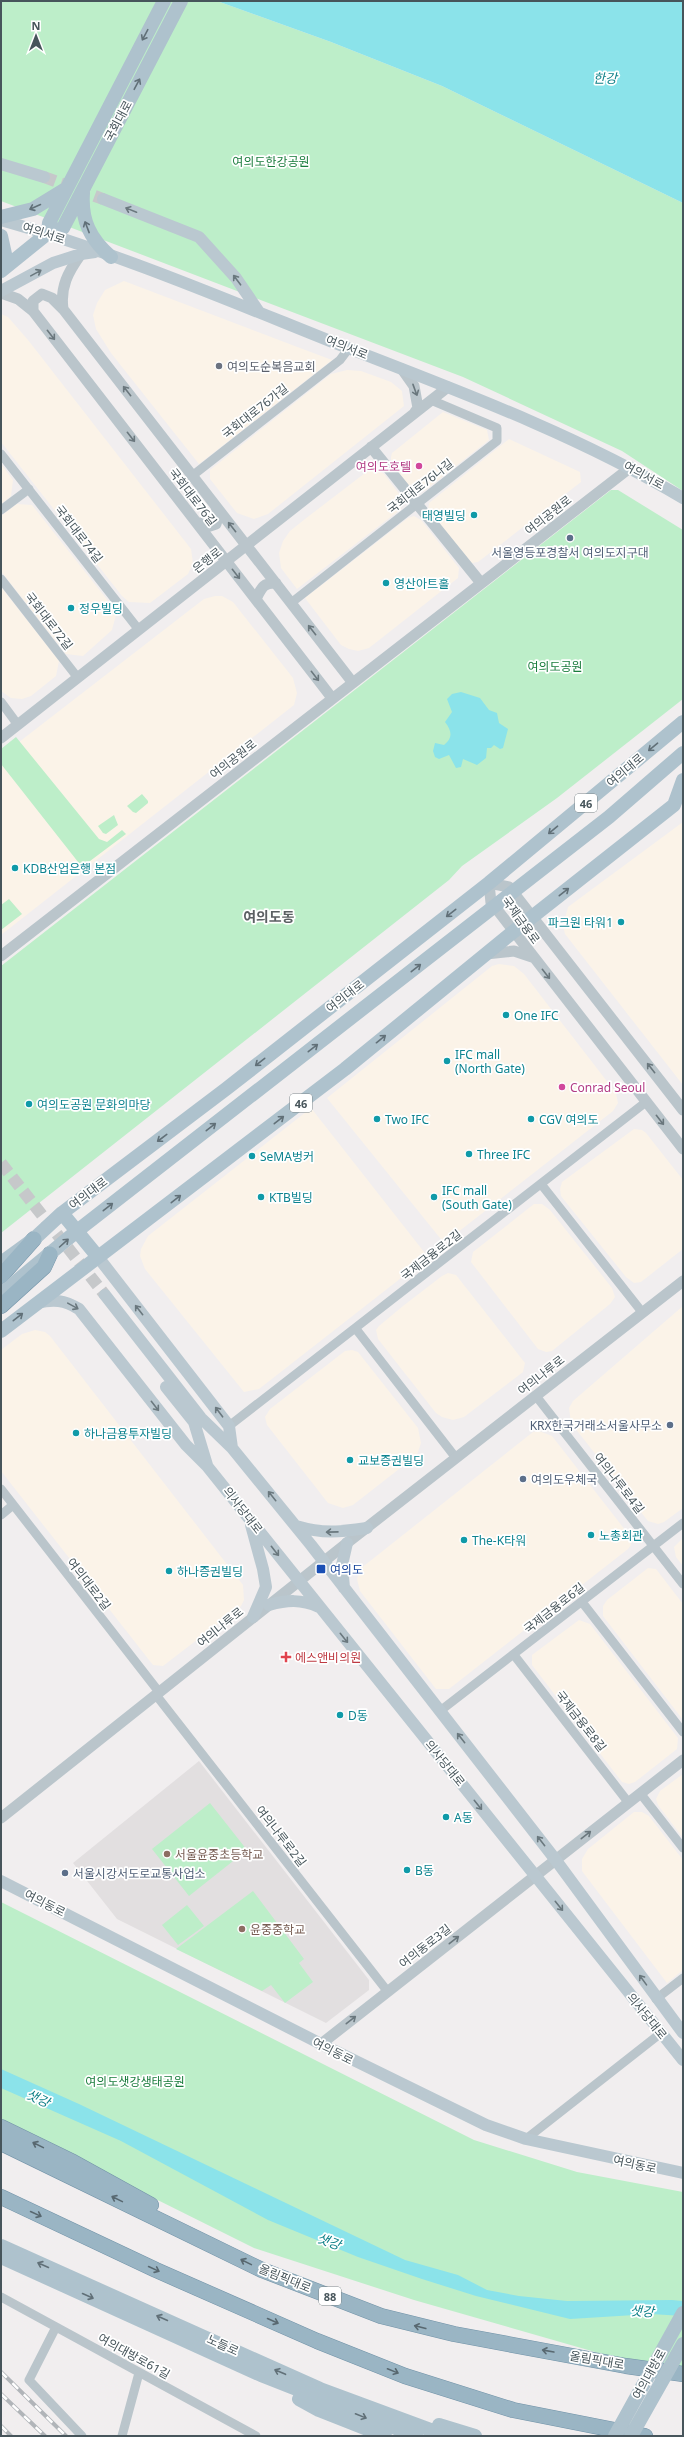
<svg xmlns="http://www.w3.org/2000/svg" width="684" height="2437" viewBox="0 0 684 2437" font-family="'Noto Sans','Noto Sans KR',sans-serif">
<style>
.commercial{fill:#fbf3e8}
.education{fill:#e2dfe0}
.green{fill:#bdeec9}
.water{fill:#8be3ea}
.lines{fill:none;stroke-linecap:round;stroke-linejoin:round}
.secondary-tunnel{stroke:#c6c8ca;stroke-width:12;stroke-dasharray:12 6;stroke-linecap:butt}
.trunk-casing{stroke:#7293a8;stroke-width:16}
.minor{stroke:#bac5cb;stroke-width:9}
.tertiary{stroke:#bac5cb;stroke-width:11}
.secondary{stroke:#bac8d0;stroke-width:12}
.primary{stroke:#aec2cd;stroke-width:14}
.trunk{stroke:#9ab5c4;stroke-width:15}
.rail-casing{stroke:#b1b5b9;stroke-width:4}
.rail{stroke:#fff;stroke-width:2.5;stroke-dasharray:8;stroke-linecap:butt}
.primary-bridge{stroke:#aec2cd;stroke-width:14}
.oneway{stroke:#617078}
.oneway2{stroke:#6a787e}
.oneway3{stroke:#6a777d}
.oneway4{stroke:#586870}
.worship-dot{fill:#6b7280;stroke:#fff;stroke-width:1.5}
.hotel-dot{fill:#d1479c;stroke:#fff;stroke-width:1.5}
.culture-dot{fill:#0f9aa8;stroke:#fff;stroke-width:1.5}
.service-dot{fill:#5c6f8a;stroke:#fff;stroke-width:1.5}
.transit-dot{fill:#1a4fb4;stroke:#fff;stroke-width:1.5}
.health-dot{fill:#e0444e;stroke:#fff;stroke-width:1.5}
.education-dot{fill:#8d6e63;stroke:#fff;stroke-width:1.5}
.labels{text-anchor:middle;dominant-baseline:central;stroke-width:3.5;stroke-linejoin:round;paint-order:stroke}
.shield{fill:#fff;stroke:#7e888c;stroke-width:1}
.shield-label{font-size:11px;font-weight:bold;fill:#47555b}
.street-label{font-size:12px;fill:#47555b;stroke:#fff}
.park-label{font-size:12px;fill:#197c3c;stroke:#fff}
.worship-label{font-size:12px;fill:#5b616d;stroke:#fff;text-anchor:start}
.hotel-label{font-size:12px;fill:#b23c85;stroke:#fff;text-anchor:end}
.culture-label{font-size:12px;fill:#0d838f;stroke:#fff;text-anchor:start}
.service-label{font-size:12px;fill:#4e5e75;stroke:#fff;text-anchor:start}
.transit-label{font-size:12px;fill:#164399;stroke:#fff;text-anchor:start}
.health-label{font-size:12px;fill:#be3a42;stroke:#fff;text-anchor:start}
.education-label{font-size:12px;fill:#785e54;stroke:#fff;text-anchor:start}
.water-label{font-size:13px;font-style:italic;fill:#0f8088;stroke:#fff}
.quarter-label{font-size:14px;font-weight:bold;fill:#5b6063;stroke:#fff}
</style>
<rect width="100%" height="100%" fill="#f1eeef"/>
<path class="commercial" d="M124,281L300,348L332,360L199,464L111,353L96,329L93,315L97,303L105,290Z
M1,314L8,317L28,340L191,549L193,563L188,574L150,603L129,602L122,596L1,442Z
M347,370L361,371L391,382L402,391L404,406L268,514L254,519L237,513L210,479V470L331,374Z
M443,412L487,430L489,440L424,491H413L391,463V457L392,453Z
M509,439L580,472L581,482L478,562L472,563L428,510L429,503Z
M1,464L13,480L11,496L1,504Z
M375,468L384,474L403,499L401,509L297,589L281,568L279,553L283,541L290,531L305,519L369,470Z
M17,504L32,505L113,607L116,615L112,630L83,656L66,654L1,571V516Z
M414,516L421,520L459,568L458,578L369,648L358,651L349,649L341,645L305,598L408,518Z
M1,587L59,661L56,676L31,696L22,699L11,698L1,691Z
M215,596H222L233,602L293,678L297,693L294,705L1,935V756L191,609L204,599Z
M683,822V1085L565,934L563,926L568,907Z
M499,964L514,966L524,974L616,1093L618,1103L613,1111L444,1243L327,1098L492,966Z
M311,1108L428,1257L259,1389L244,1392L145,1269L140,1256L141,1249L148,1236Z
M634,1129L642,1130L646,1133L683,1180V1249L641,1282L634,1283L626,1277L561,1196L560,1189L562,1182Z
M534,1204H542L550,1210L612,1288L615,1297L610,1304L552,1351L546,1352L538,1349L471,1262L473,1252Z
M448,1273L456,1275L525,1363L523,1372L464,1417L453,1420L442,1417L436,1413L378,1339L376,1330L379,1326L403,1306L442,1276Z
M683,1306V1508L664,1522L658,1524L648,1521L571,1423L569,1408L573,1401Z
M35,1330L45,1332L50,1336L243,1585L244,1600L241,1606L163,1666L153,1665L1,1471V1350L22,1334Z
M352,1350L358,1352L418,1428L421,1443L417,1455L353,1505L343,1508L328,1503L267,1425L265,1417L270,1409L345,1351Z
M539,1431L552,1436L629,1535L631,1545L628,1549L449,1689H436L360,1591L357,1579L360,1569L533,1432Z
M683,1538V1566L676,1557L674,1547Z
M648,1568L656,1569L683,1604V1720L603,1616V1606L607,1600Z
M579,1620L590,1624L678,1738L677,1749L635,1782L629,1784L622,1782L532,1665V1655Z
M683,1774V1838L658,1805L656,1799L660,1791Z
M634,1812H642L649,1816L683,1860V1970L667,1983L582,1871V1859L588,1849Z"/>
<path class="education" d="M199,1761L369,1980V1990L326,2023L117,1919L73,1863Z"/>
<path class="green" d="M1,1H217L331,42L442,86L683,203V491L622,451L463,377L1,201Z
M611,490H618L683,530V699L557,798L462,866L449,880L1,1233V966Z
M16,737L99,839L107,842L122,830L126,834L82,867L1,764V749Z
M142,794L148,801V803L136,813L133,812L127,806Z
M114,815L118,825L106,834L103,833L98,826Z
M9,899L22,914L1,930V905Z
M210,1803L247,1850L189,1896L152,1849Z
M253,1891L304,1959L299,1963L313,1982L285,2003L271,1985L262,1991L176,1949Z
M1,1902L474,2140L577,2172L683,2192V2367L616,2358L414,2300L254,2248L1,2122Z
M187,1905L204,1926L178,1945L162,1925Z"/>
<path class="water" d="M217,1H683V203L442,86L331,42Z
M461,692L480,698L489,710L497,713L499,723L508,729L503,748L500,749L494,745L491,748H487L486,758L477,765L463,759L461,767L456,768L449,755L439,759L435,757L433,751L435,743L444,745C453,738 452,731 445,722L452,712L447,699L452,694Z
M1,2069L79,2104L405,2260L458,2275L487,2290L519,2296L567,2301L672,2300L683,2301V2316L651,2314L570,2319L476,2296L422,2279L358,2257L268,2220L121,2141L1,2088Z"/>
<g class="lines">
<path class="secondary-tunnel" d="M44,177L103,199
M1,1163L105,1295"/>
<g class="trunk-casing">
<path id="trunk" d="M1,1276L34,1239
M1,1306L44,1267L50,1254
M1,2127L73,2162L151,2205
M1,2143L262,2270L381,2316L454,2334L626,2366L683,2374
M1,2197L156,2270L317,2341L405,2376L513,2410L645,2436"/>
</g>
<path class="minor" d="M1,454L139,630
M192,476L340,360L349,348
M1,510L29,489
M1,579L78,678
M291,603L497,441V428L431,400
M1,702L18,725
M541,1184L642,1312
M356,1329L456,1458
M536,1396L683,1584
M229,1426L646,1102
M1,1489L159,1692
M1,1515L13,1505
M582,1602L683,1732
M514,1655L628,1802
M156,1695L388,1992
M440,1711L683,1523
M640,1793L683,1848
M656,1999L683,1978
M526,2139L661,2033
M1,2297L256,2436
M56,2327L29,2380L82,2436
M122,2436L139,2373"/>
<path class="tertiary" d="M1,293L18,299L33,311L332,698
M63,309C60,287 68,272 81,254
M33,311V301L42,294L52,298L63,309L353,683
M402,369L414,386L418,408L415,412
M371,447L481,583
M196,522L210,526L216,524L219,513L216,507
M256,599C261,589 263,582 276,583
M1,738L448,387
M486,954L514,951L532,957
M1,956L631,467
M683,1110L509,887L489,883L491,903L495,907L683,1149
M1,1818L347,1543L683,1281
M321,2044L683,1760"/>
<path class="secondary" d="M1,164L44,177
M103,199L199,237L236,278L259,312
M1,220C115,252 225,299 335,343C453,389 574,433 683,498
M1,291L53,263L81,254L95,252
M98,1257L229,1426L232,1448
M105,1295L201,1418L232,1448L311,1545L555,1859L683,2033
M37,1303C54,1299 64,1300 79,1309L186,1445L207,1466L683,2060
M166,1387L194,1422L207,1465
M251,1525L263,1569L266,1587L253,1617
M296,1526C323,1534 340,1532 367,1528
M344,1588L342,1565L347,1543
M269,1605C287,1600 301,1599 319,1607
M1,1881L321,2044L486,2125L526,2139L683,2173"/>
<path class="primary" d="M83,193C81,220 90,239 111,257
M1,217L33,209L64,190
M48,233L49,223L164,1
M1,236L5,254L2,270
M1,271L48,233L63,228L181,1
M62,1213L98,1257
M1,1263L34,1239L62,1213L226,1089L489,883L683,722
M1,1294L77,1231L609,817L683,753
M1,1331L345,1069L513,932L674,805L683,780
M1,2246L320,2389L447,2436
M1,2257L261,2375L416,2436
M299,2399L319,2410L385,2436
M439,2425L475,2436"/>
<use href="#trunk" class="trunk"/>
<g class="rail-casing">
<path id="rail" d="M1,2372L66,2436
M1,2394L45,2436
M1,2426L11,2436"/>
</g>
<use href="#rail" class="rail"/>
<path class="primary-bridge" d="M615,2436L683,2313
M631,2436L683,2344"/>
</g>
<defs><path id="oneway-shaft" d="M-6 0H5M1.5-3L5.5 0L1.5 3" fill="none" stroke-width="1.6" stroke-linecap="round" stroke-linejoin="round"/></defs>
<g class="oneway">
<use href="#oneway-shaft" transform="translate(145 35) rotate(118)"/>
<use href="#oneway-shaft" transform="translate(137 84) rotate(-62)"/>
<use href="#oneway-shaft" transform="translate(35 207) rotate(156)"/>
<use href="#oneway-shaft" transform="translate(87 227) rotate(-111)"/>
<use href="#oneway-shaft" transform="translate(653 747) rotate(140)"/>
<use href="#oneway-shaft" transform="translate(553 830) rotate(140)"/>
<use href="#oneway-shaft" transform="translate(564 892) rotate(-38)"/>
<use href="#oneway-shaft" transform="translate(451 913) rotate(142)"/>
<use href="#oneway-shaft" transform="translate(416 968) rotate(-38)"/>
<use href="#oneway-shaft" transform="translate(381 1039) rotate(-39)"/>
<use href="#oneway-shaft" transform="translate(313 1048) rotate(-38)"/>
<use href="#oneway-shaft" transform="translate(260 1062) rotate(142)"/>
<use href="#oneway-shaft" transform="translate(279 1120) rotate(-38)"/>
<use href="#oneway-shaft" transform="translate(211 1127) rotate(-38)"/>
<use href="#oneway-shaft" transform="translate(162 1138) rotate(143)"/>
<use href="#oneway-shaft" transform="translate(176 1199) rotate(-38)"/>
<use href="#oneway-shaft" transform="translate(108 1207) rotate(-38)"/>
<use href="#oneway-shaft" transform="translate(64 1243) rotate(-42)"/>
<use href="#oneway-shaft" transform="translate(18 1317) rotate(-38)"/>
<use href="#oneway-shaft" transform="translate(43 2265) rotate(-156)"/>
<use href="#oneway-shaft" transform="translate(88 2296) rotate(24)"/>
<use href="#oneway-shaft" transform="translate(162 2318) rotate(-156)"/>
<use href="#oneway-shaft" transform="translate(280 2372) rotate(-157)"/>
<use href="#oneway-shaft" transform="translate(361 2416) rotate(22)"/>
</g>
<g class="oneway2">
<use href="#oneway-shaft" transform="translate(131 210) rotate(-158)"/>
<use href="#oneway-shaft" transform="translate(36 273) rotate(-29)"/>
<use href="#oneway-shaft" transform="translate(237 280) rotate(-127)"/>
<use href="#oneway-shaft" transform="translate(73 1306) rotate(29)"/>
<use href="#oneway-shaft" transform="translate(139 1310) rotate(-128)"/>
<use href="#oneway-shaft" transform="translate(155 1406) rotate(52)"/>
<use href="#oneway-shaft" transform="translate(219 1412) rotate(-127)"/>
<use href="#oneway-shaft" transform="translate(272 1496) rotate(-129)"/>
<use href="#oneway-shaft" transform="translate(332 1532) rotate(179)"/>
<use href="#oneway-shaft" transform="translate(275 1551) rotate(52)"/>
<use href="#oneway-shaft" transform="translate(344 1638) rotate(51)"/>
<use href="#oneway-shaft" transform="translate(461 1738) rotate(-128)"/>
<use href="#oneway-shaft" transform="translate(478 1805) rotate(51)"/>
<use href="#oneway-shaft" transform="translate(541 1841) rotate(-128)"/>
<use href="#oneway-shaft" transform="translate(559 1906) rotate(51)"/>
<use href="#oneway-shaft" transform="translate(643 1980) rotate(-126)"/>
</g>
<g class="oneway3">
<use href="#oneway-shaft" transform="translate(51 335) rotate(52)"/>
<use href="#oneway-shaft" transform="translate(415 390) rotate(70)"/>
<use href="#oneway-shaft" transform="translate(127 391) rotate(-128)"/>
<use href="#oneway-shaft" transform="translate(131 437) rotate(52)"/>
<use href="#oneway-shaft" transform="translate(232 527) rotate(-128)"/>
<use href="#oneway-shaft" transform="translate(236 574) rotate(52)"/>
<use href="#oneway-shaft" transform="translate(312 630) rotate(-128)"/>
<use href="#oneway-shaft" transform="translate(315 676) rotate(52)"/>
<use href="#oneway-shaft" transform="translate(546 974) rotate(52)"/>
<use href="#oneway-shaft" transform="translate(651 1068) rotate(-128)"/>
<use href="#oneway-shaft" transform="translate(660 1120) rotate(52)"/>
<use href="#oneway-shaft" transform="translate(586 1835) rotate(-38)"/>
<use href="#oneway-shaft" transform="translate(454 1940) rotate(-38)"/>
<use href="#oneway-shaft" transform="translate(351 2020) rotate(-38)"/>
</g>
<g class="oneway4">
<use href="#oneway-shaft" transform="translate(38 2145) rotate(-154)"/>
<use href="#oneway-shaft" transform="translate(117 2199) rotate(-154)"/>
<use href="#oneway-shaft" transform="translate(36 2214) rotate(25)"/>
<use href="#oneway-shaft" transform="translate(246 2262) rotate(-154)"/>
<use href="#oneway-shaft" transform="translate(154 2269) rotate(25)"/>
<use href="#oneway-shaft" transform="translate(273 2321) rotate(24)"/>
<use href="#oneway-shaft" transform="translate(420 2327) rotate(-166)"/>
<use href="#oneway-shaft" transform="translate(548 2351) rotate(-170)"/>
<use href="#oneway-shaft" transform="translate(393 2371) rotate(22)"/>
</g>
<circle class="worship-dot" cx="219" cy="366" r="4"/>
<g class="hotel-dot">
<circle cx="419" cy="466" r="4"/>
<circle cx="562" cy="1087" r="4"/>
</g>
<g class="culture-dot">
<circle cx="474" cy="515" r="4"/>
<circle cx="386" cy="583" r="4"/>
<circle cx="71" cy="608" r="4"/>
<circle cx="15" cy="868" r="4"/>
<circle cx="621" cy="922" r="4"/>
<circle cx="506" cy="1015" r="4"/>
<circle cx="447" cy="1061" r="4"/>
<circle cx="29" cy="1104" r="4"/>
<circle cx="377" cy="1119" r="4"/>
<circle cx="531" cy="1119" r="4"/>
<circle cx="469" cy="1154" r="4"/>
<circle cx="252" cy="1156" r="4"/>
<circle cx="261" cy="1197" r="4"/>
<circle cx="434" cy="1197" r="4"/>
<circle cx="76" cy="1433" r="4"/>
<circle cx="350" cy="1460" r="4"/>
<circle cx="591" cy="1535" r="4"/>
<circle cx="464" cy="1540" r="4"/>
<circle cx="169" cy="1571" r="4"/>
<circle cx="340" cy="1715" r="4"/>
<circle cx="446" cy="1817" r="4"/>
<circle cx="407" cy="1870" r="4"/>
</g>
<g class="service-dot">
<circle cx="570" cy="538" r="4"/>
<circle cx="670" cy="1425" r="4"/>
<circle cx="523" cy="1479" r="4"/>
<circle cx="65" cy="1873" r="4"/>
</g>
<rect class="transit-dot" x="316" y="1564" width="10" height="10" rx="2"/>
<path class="health-dot" d="M284 1651h4v4h4v4h-4v4h-4v-4h-4v-4h4z"/>
<g class="education-dot">
<circle cx="167" cy="1854" r="4"/>
<circle cx="242" cy="1929" r="4"/>
</g>
<g class="labels">
<g class="shield">
<rect x="575" y="794" width="22" height="18" rx="3"/>
<rect x="290" y="1094" width="22" height="18" rx="3"/>
<rect x="319" y="2287" width="22" height="18" rx="3"/>
</g>
<g class="shield-label">
<text x="586" y="803">46</text>
<text x="301" y="1103">46</text>
<text x="330" y="2296">88</text>
</g>
<g class="street-label">
<text transform="translate(118 121) rotate(-62)">국회대로</text>
<text transform="translate(44 233) rotate(18)">여의서로</text>
<text transform="translate(347 347) rotate(22)">여의서로</text>
<text transform="translate(255 411) rotate(-38)">국회대로76가길</text>
<text transform="translate(644 475) rotate(29)">여의서로</text>
<text transform="translate(420 486) rotate(-38)">국회대로76나길</text>
<text transform="translate(193 497) rotate(52)">국회대로76길</text>
<text transform="translate(548 515) rotate(-38)">여의공원로</text>
<text transform="translate(79 534) rotate(52)">국회대로74길</text>
<text transform="translate(207 560) rotate(-38)">은행로</text>
<text transform="translate(49 621) rotate(52)">국회대로72길</text>
<text transform="translate(233 759) rotate(-38)">여의공원로</text>
<text transform="translate(625 770) rotate(-40)">여의대로</text>
<text transform="translate(521 920) rotate(54)">국제금융로</text>
<text transform="translate(345 996) rotate(-38)">여의대로</text>
<text transform="translate(88 1193) rotate(-37)">여의대로</text>
<text transform="translate(431 1255) rotate(-38)">국제금융로2길</text>
<text transform="translate(541 1375) rotate(-38)">여의나루로</text>
<text transform="translate(619 1483) rotate(52)">여의나루로4길</text>
<text transform="translate(243 1510) rotate(52)">의사당대로</text>
<text transform="translate(89 1584) rotate(52)">여의대로2길</text>
<text transform="translate(554 1608) rotate(-38)">국제금융로6길</text>
<text transform="translate(220 1627) rotate(-39)">여의나루로</text>
<text transform="translate(581 1721) rotate(52)">국제금융로8길</text>
<text transform="translate(445 1763) rotate(51)">의사당대로</text>
<text transform="translate(281 1836) rotate(52)">여의나루로2길</text>
<text transform="translate(45 1903) rotate(27)">여의동로</text>
<text transform="translate(425 1946) rotate(-38)">여의동로3길</text>
<text transform="translate(647 2016) rotate(51)">의사당대로</text>
<text transform="translate(333 2051) rotate(27)">여의동로</text>
<text transform="translate(635 2164) rotate(12)">여의동로</text>
<text transform="translate(285 2278) rotate(22)">올림픽대로</text>
<text transform="translate(223 2345) rotate(24)">노들로</text>
<text transform="translate(134 2356) rotate(29)">여의대방로61길</text>
<text transform="translate(597 2360) rotate(10)">올림픽대로</text>
<text transform="translate(649 2374) rotate(-61)">여의대방로</text>
</g>
<g class="park-label">
<text x="271" y="161">여의도한강공원</text>
<text x="555" y="666">여의도공원</text>
<text x="135" y="2081">여의도샛강생태공원</text>
</g>
<g class="worship-label">
<text x="227" y="366">여의도순복음교회</text>
</g>
<g class="hotel-label">
<text x="411" y="466">여의도호텔</text>
<text x="570" y="1087" text-anchor="start">Conrad Seoul</text>
</g>
<g class="culture-label">
<text x="466" y="515" text-anchor="end">태영빌딩</text>
<text x="394" y="583">영산아트홀</text>
<text x="79" y="608">정우빌딩</text>
<text x="23" y="868">KDB산업은행 본점</text>
<text x="613" y="922" text-anchor="end">파크원 타워1</text>
<text x="514" y="1015">One IFC</text>
<text x="455" y="1054">IFC mall<tspan x="455" dy="14">(North Gate)</tspan></text>
<text x="37" y="1104">여의도공원 문화의마당</text>
<text x="385" y="1119">Two IFC</text>
<text x="539" y="1119">CGV 여의도</text>
<text x="477" y="1154">Three IFC</text>
<text x="260" y="1156">SeMA벙커</text>
<text x="442" y="1190">IFC mall<tspan x="442" dy="14">(South Gate)</tspan></text>
<text x="269" y="1197">KTB빌딩</text>
<text x="84" y="1433">하나금용투자빌딩</text>
<text x="358" y="1460">교보증권빌딩</text>
<text x="599" y="1535">노총회관</text>
<text x="472" y="1540">The-K타워</text>
<text x="177" y="1571">하나증권빌딩</text>
<text x="348" y="1715">D동</text>
<text x="454" y="1817">A동</text>
<text x="415" y="1870">B동</text>
</g>
<g class="service-label">
<text x="570" y="552" text-anchor="middle">서울영등포경찰서 여의도지구대</text>
<text x="662" y="1425" text-anchor="end">KRX한국거래소서울사무소</text>
<text x="531" y="1479">여의도우체국</text>
<text x="73" y="1873">서울시강서도로교통사업소</text>
</g>
<g class="transit-label">
<text x="330" y="1569">여의도</text>
</g>
<g class="health-label">
<text x="295" y="1657">에스앤비의원</text>
</g>
<g class="education-label">
<text x="175" y="1854">서울윤중초등학교</text>
<text x="250" y="1929">윤중중학교</text>
</g>
<g class="water-label">
<text x="605" y="78">한강</text>
<text transform="translate(38 2098) rotate(25)">샛강</text>
<text transform="translate(329 2241) rotate(21)">샛강</text>
<text transform="translate(642 2311) rotate(3)">샛강</text>
</g>
<g class="quarter-label">
<text x="269" y="916">여의도동</text>
</g>
</g>
<rect width="684" height="2437" fill="none" stroke="#47555b" stroke-width="4"/>
<g transform="translate(36 36)" stroke="#ffffff" stroke-width="3" paint-order="stroke">
<path d="M0-3L7 15L0 10L-7 15Z" fill="#47555b"/>
<text y="-6" font-size="11" font-weight="bold" text-anchor="middle" fill="#47555b">N</text>
</g>
</svg>
